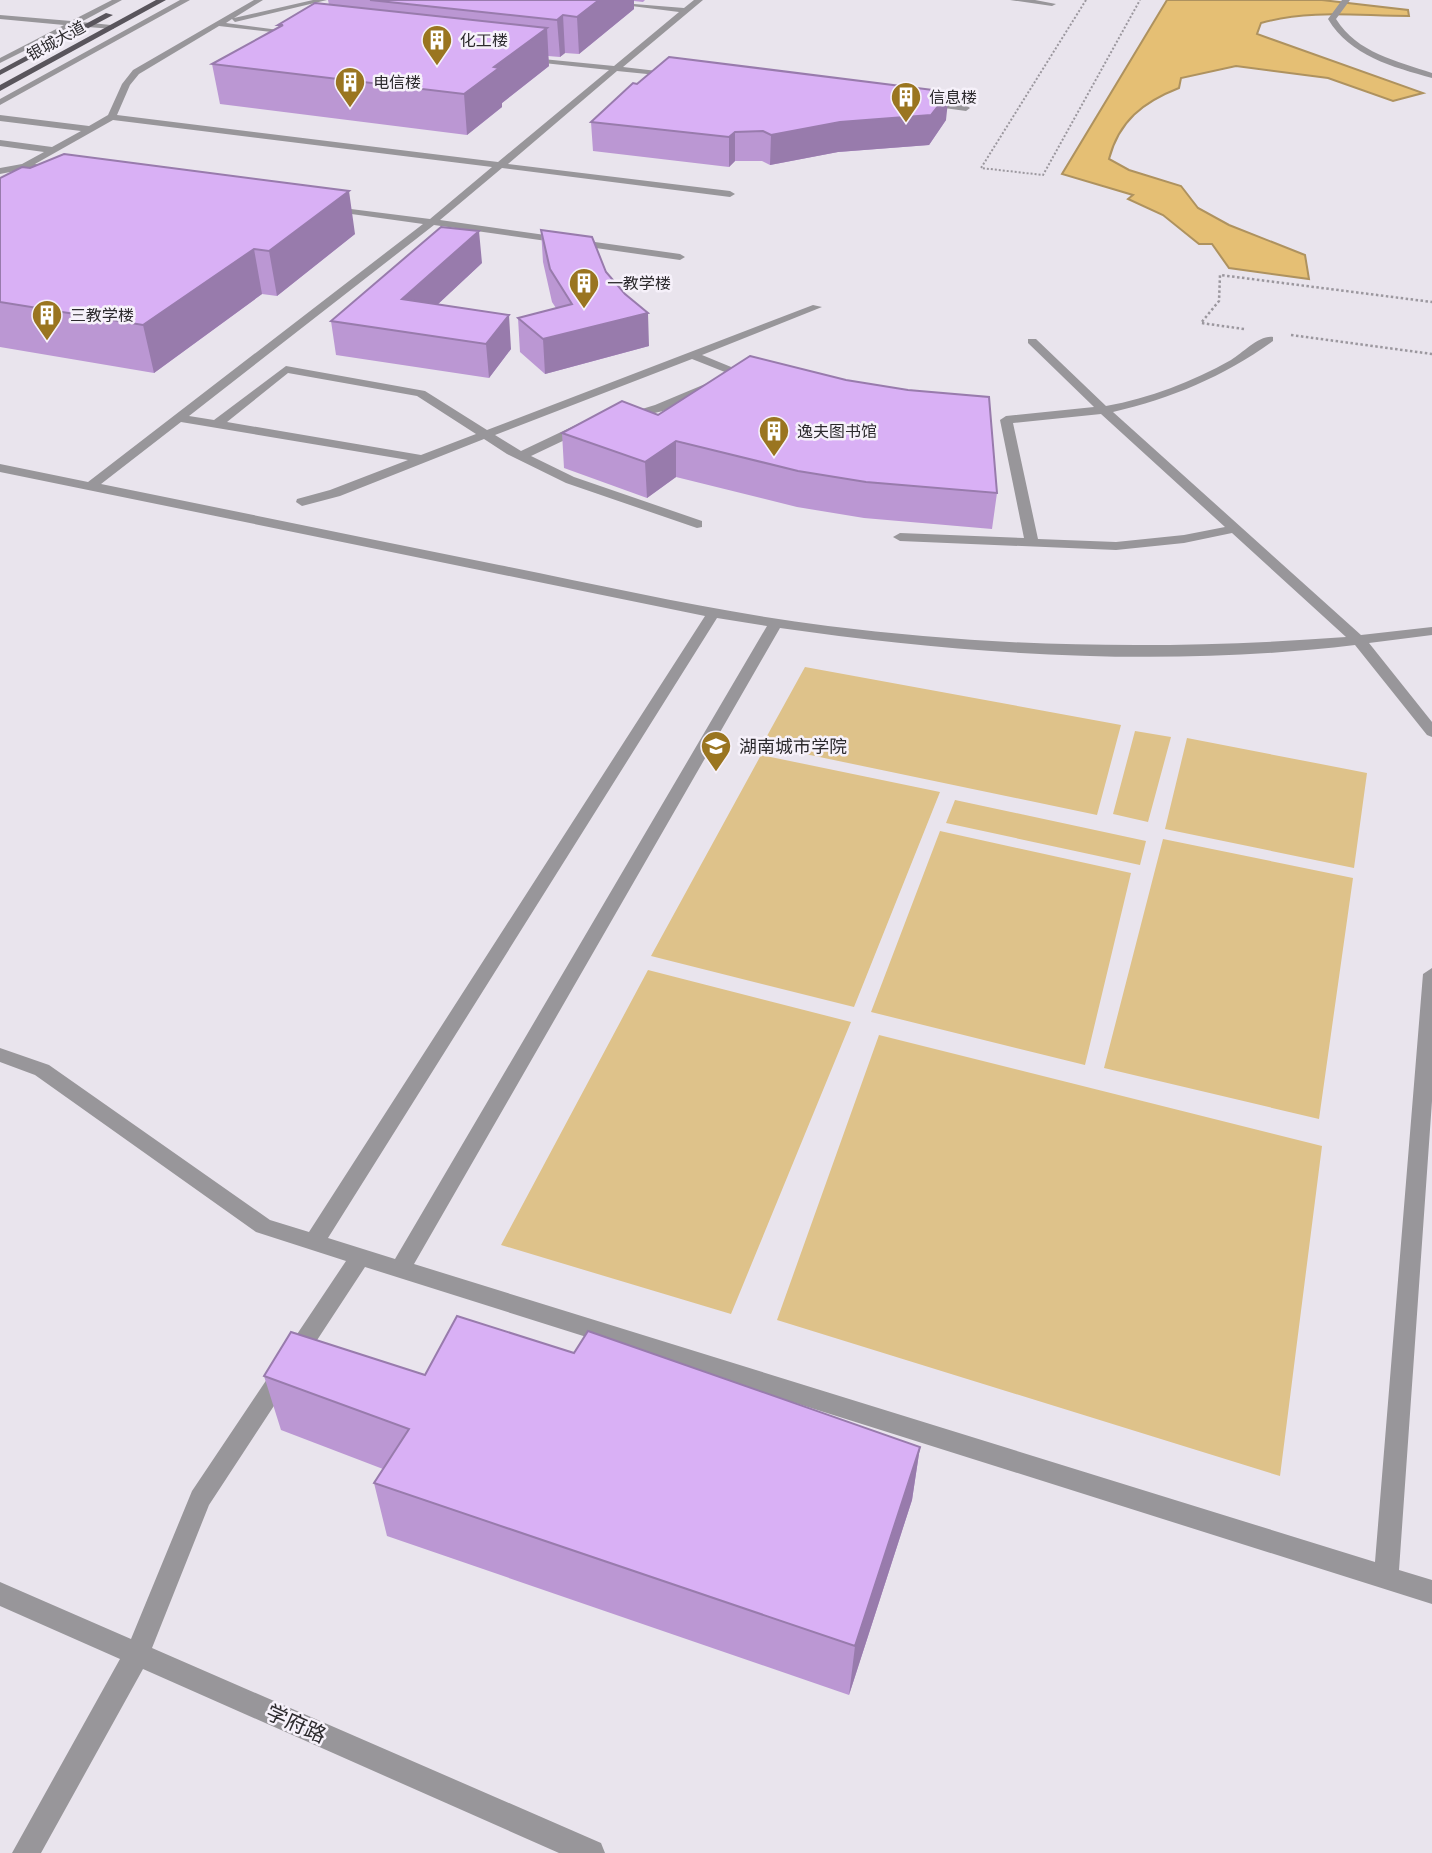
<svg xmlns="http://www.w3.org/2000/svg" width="1432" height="1853" viewBox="0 0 1432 1853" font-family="'DejaVu Sans','Noto Sans SC',sans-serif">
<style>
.green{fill:#dec28a}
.water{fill:#e5bf74;stroke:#ae925f;stroke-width:2}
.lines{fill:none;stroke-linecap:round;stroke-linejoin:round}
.path-far1{stroke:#9b979e;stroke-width:2;stroke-dasharray:2 2;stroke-linecap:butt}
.path{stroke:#9b979e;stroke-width:2.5;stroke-dasharray:2.5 2.5;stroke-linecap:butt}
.minor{fill:#98969a;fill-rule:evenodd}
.major{fill:#59555c;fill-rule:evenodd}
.wall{fill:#bb97d3}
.shaded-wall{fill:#987bac}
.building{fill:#d9b0f5;stroke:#987bac;stroke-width:2}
.labels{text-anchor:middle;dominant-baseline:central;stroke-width:5;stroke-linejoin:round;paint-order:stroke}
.far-poi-label{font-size:16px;fill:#2c2a2d;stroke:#f6f1fa;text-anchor:start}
.far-street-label{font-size:16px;fill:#2c2a2d;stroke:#f6f1fa}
.poi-label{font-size:18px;fill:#2c2a2d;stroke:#f6f1fa;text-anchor:start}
.near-street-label{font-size:21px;fill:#2c2a2d;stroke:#f6f1fa}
</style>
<rect width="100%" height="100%" fill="#e9e4ed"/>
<path class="green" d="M805,667L1121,725L1097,815L762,745Z
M1135,731L1171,737L1148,822L1113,814Z
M1187,738L1367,773L1354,868L1165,829Z
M761,755L940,792L854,1007L651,956Z
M955,800L1146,841L1140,865L946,823Z
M940,831L1131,873L1085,1065L871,1012Z
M1163,839L1353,878L1319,1119L1104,1068Z
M648,970L851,1022L731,1314L501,1245Z
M879,1035L1322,1146L1280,1476L777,1320Z"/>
<path class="water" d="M1167,0H1322L1408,10L1409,16C1358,16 1310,9 1261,23L1257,34L1423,93L1393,101L1328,78L1236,66L1181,78L1179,88C1143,102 1119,121 1109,159L1129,170L1181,186L1198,208L1229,225L1305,255L1309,279L1229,268L1212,244H1199L1163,215L1128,199L1133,195L1062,174Z"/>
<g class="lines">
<path class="path-far1" d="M1086,0L981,168L1043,175L1140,0"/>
<path class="path" d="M1244,329L1201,323L1219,301L1220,275L1432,302
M1291,335L1432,354"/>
<path class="minor" d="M112,0H122L81,22L111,25L114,29L74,26L0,63V58L64,25L0,19V15L71,21Z
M180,0H190L0,105V99Z
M254,0H263L234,18L313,0H327L235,22L232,19L226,23L302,33L298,35L219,26L139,74L130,85L117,115L498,162L609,70L525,61L522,57L614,66L679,12L584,0L684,8L694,0H703L623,67L674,73L677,77L617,71L508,164L730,191L735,194L730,197L502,168L440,220L680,254L685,257L680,260L434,225L189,416L214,420L286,366L425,391L487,430L813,305L822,307L702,355L753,376V380H745L692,359L495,435L521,451L580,423H588V429L531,456L574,477L702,521V527L697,528L566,483L507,454L484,439L340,496L302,506L296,502L297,499L330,490L408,460L181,422L101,484C234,511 366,538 499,565C609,587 717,612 828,626C1001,648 1173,650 1346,637L1232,533L1184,543L1116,550L900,541L893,537L900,533L1024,538L1000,420L1006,416L1094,407L1028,343V339H1036L1106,406C1150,398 1192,382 1231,360C1243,353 1259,335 1273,337V341C1223,377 1172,398 1113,412L1361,635L1432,627V635L1369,643L1432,722V737L1427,735L1355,645C1165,668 968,655 780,628L414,1264L1375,1562L1423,974L1432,968V1101L1399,1570L1432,1580V1604L365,1267L209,1505L152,1648L601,1843L605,1853H559L143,1669L41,1853H12L120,1659L0,1606V1582L131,1639L192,1491L346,1261L256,1232L35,1075L0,1062V1048L49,1065L270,1220L309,1232L705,616L0,472V464L88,482L423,224L330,211L327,210V206L430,219L492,167L113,120L35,164L59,168V172L25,169L0,174V168L22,164L44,152L0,146V140L52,147L81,131L0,121V115L89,126L108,115L122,84L133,70ZM288,373L417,396L476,434L421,455L227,422ZM1101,414L1225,527L1184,535L1116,542L1038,539L1013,423ZM717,618L767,626L395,1259L328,1238Z
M1010,0H1035L1056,4L1052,6Z
M1342,0H1350L1336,19C1357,53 1397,61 1432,73V78C1393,67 1350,56 1328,19Z
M925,100L966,105L970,108L966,111L922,105Z
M710,382L716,385L714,387L663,411L625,420L619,416L655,405Z"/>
<path class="major" d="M156,0H166L0,91V85Z
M106,13L113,15L0,75V70Z"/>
</g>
<path class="wall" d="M328,0H645L643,2L634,1V9L579,54L565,53L560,57L548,56L549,66L502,103V107L467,135L220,104L212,64L279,28L278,25L329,5Z
M946,120L929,145L838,152L770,165L762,161H735L729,167L593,151L591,122Z
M0,178L355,234L277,296L262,294L154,373L0,347Z
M541,230L606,272L649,346L545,374L520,352L518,318L556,308L552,302L543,262Z
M482,263L437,305L511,349L489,378L336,355L331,321Z
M658,415L997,493L992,529L864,518L797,507L676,477L647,498L564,468L562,433Z
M574,1353L920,1447L912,1500L849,1695L387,1536L374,1483L383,1469L281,1430L264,1376L425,1375Z"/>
<path class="shaded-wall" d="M599,0H634V9L579,54L577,17Z
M563,15L565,53L560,57L557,20Z
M547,28L549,66L502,103V107L467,135L464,94L494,67Z
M949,92L946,120L929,145L838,152L770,165L771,135L840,122Z
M735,132V161L729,167V137Z
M349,191L355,234L277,296L269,251Z
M479,231L482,263L407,333L402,299Z
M254,249L262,294L154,373L143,325Z
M648,313L649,346L545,374L543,339Z
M509,315L511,349L489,378L486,344Z
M676,441V477L647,498L645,462Z
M920,1447L912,1500L849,1695L855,1646Z"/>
<path class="building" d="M370,0H599L577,17L563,15L557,20Z
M315,3L547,28L494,67L499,68L464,94L212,64L283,25H278Z
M669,57L949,92L931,115L840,122L771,135L763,131L735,132L729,137L591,122L633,83L637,84Z
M64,154L349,191L269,251L254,249L143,325L0,302V178L22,167L30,168Z
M441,227L479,231L402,299L509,315L486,344L331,321Z
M541,230L592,237L606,272L625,294L648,313L543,339L518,318L572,304L550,269Z
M750,356L846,380L908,390L989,397L997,493L866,482L798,471L676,441L645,462L562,433L622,401L658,415Z
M457,1316L574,1353L588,1331L920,1447L855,1646L374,1483L409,1429L264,1376L291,1332L425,1375Z"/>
<defs>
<g id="building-pin" transform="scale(1.575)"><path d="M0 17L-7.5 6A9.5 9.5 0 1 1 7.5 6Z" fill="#9a7520" stroke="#f6f1fa"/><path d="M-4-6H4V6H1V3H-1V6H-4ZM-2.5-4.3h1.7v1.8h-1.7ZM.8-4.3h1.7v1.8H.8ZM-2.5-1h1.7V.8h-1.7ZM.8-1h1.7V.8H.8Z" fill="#fff"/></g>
<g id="university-pin" transform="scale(1.575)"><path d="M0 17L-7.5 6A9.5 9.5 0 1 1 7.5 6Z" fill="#9a7520" stroke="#f6f1fa"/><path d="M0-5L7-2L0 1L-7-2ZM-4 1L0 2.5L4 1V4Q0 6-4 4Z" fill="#fff"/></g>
</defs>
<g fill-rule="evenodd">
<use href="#building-pin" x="437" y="40"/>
<use href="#building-pin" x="350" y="82"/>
<use href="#building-pin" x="906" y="97"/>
<use href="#building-pin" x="584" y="283"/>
<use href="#building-pin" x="47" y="315"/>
<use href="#building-pin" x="774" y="431"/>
<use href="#university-pin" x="716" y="746"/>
</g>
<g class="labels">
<g class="far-poi-label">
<text x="460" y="40">化工楼</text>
<text x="373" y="82">电信楼</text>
<text x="929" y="97">信息楼</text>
<text x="607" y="283">一教学楼</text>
<text x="70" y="315">三教学楼</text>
<text x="797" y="431">逸夫图书馆</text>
</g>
<g class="far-street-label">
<text transform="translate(56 41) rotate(-29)">银城大道</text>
</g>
<g class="poi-label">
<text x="739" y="746">湖南城市学院</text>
</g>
<g class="near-street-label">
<text transform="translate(296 1724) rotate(24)">学府路</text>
</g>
</g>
</svg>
